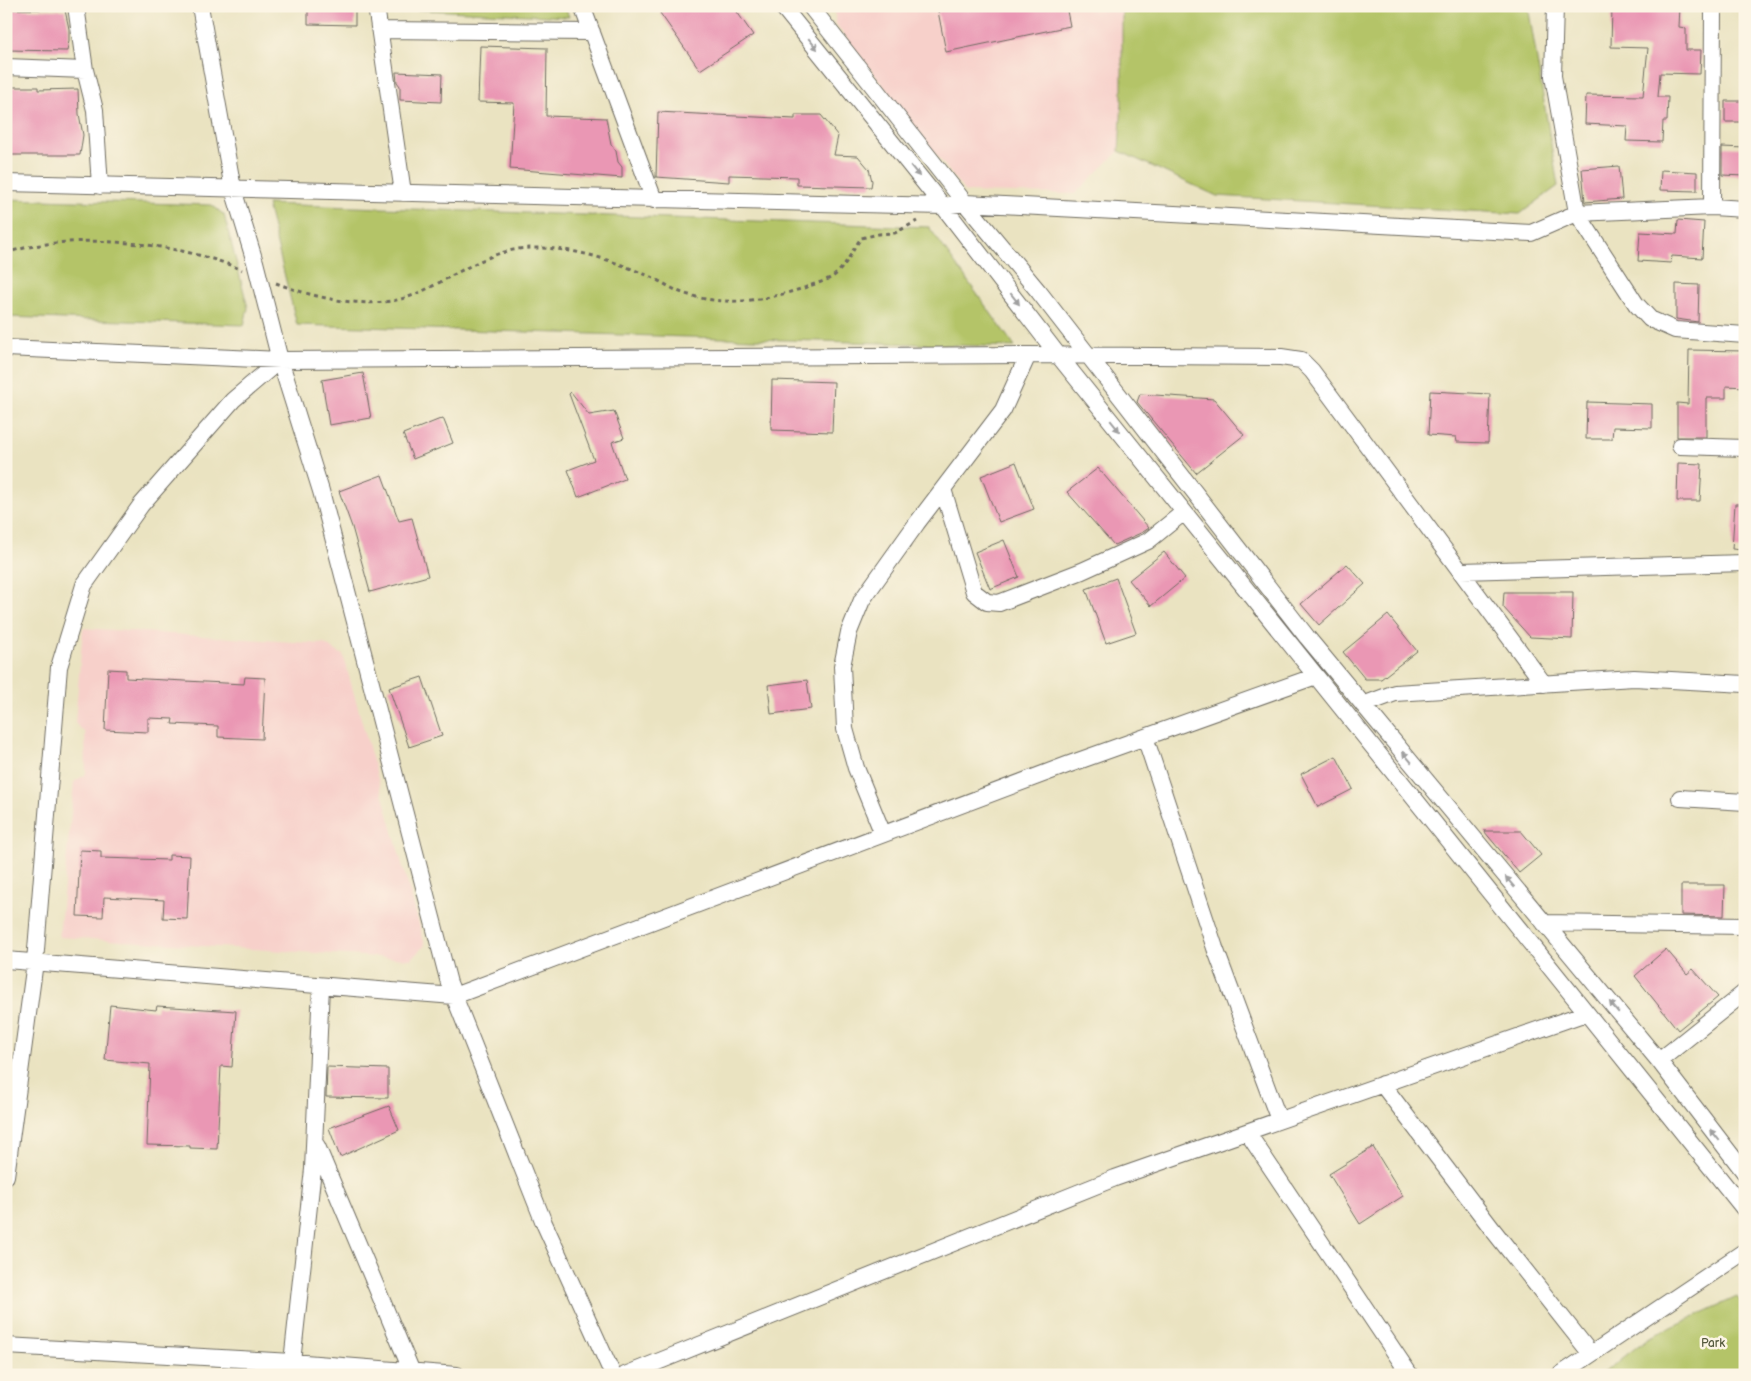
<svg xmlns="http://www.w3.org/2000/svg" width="1751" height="1381" viewBox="0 0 1751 1381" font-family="'Balsamiq Sans',sans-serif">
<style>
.built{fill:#f7d0ca}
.green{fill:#b4c467;stroke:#707849}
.building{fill:#ea97b4}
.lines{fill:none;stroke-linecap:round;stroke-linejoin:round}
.minor-casing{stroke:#6e6b60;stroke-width:18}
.path{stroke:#6e6b60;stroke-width:3;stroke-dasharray:4 4;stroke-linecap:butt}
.minor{stroke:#fff;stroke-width:16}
.oneway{fill:#a0a0a0}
.labels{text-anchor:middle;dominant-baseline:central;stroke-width:5;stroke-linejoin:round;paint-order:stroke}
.park-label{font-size:12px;fill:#54593d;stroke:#fcf5e5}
</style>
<rect width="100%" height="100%" fill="#fcf5e5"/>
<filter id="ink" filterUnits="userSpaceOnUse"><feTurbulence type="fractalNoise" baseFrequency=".02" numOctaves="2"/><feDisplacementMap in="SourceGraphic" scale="10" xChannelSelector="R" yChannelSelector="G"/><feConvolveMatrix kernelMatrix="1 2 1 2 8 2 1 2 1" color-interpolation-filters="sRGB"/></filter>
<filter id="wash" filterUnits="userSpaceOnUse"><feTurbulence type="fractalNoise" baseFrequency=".0096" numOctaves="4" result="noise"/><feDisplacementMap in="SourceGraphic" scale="20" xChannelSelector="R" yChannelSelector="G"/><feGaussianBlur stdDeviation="1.12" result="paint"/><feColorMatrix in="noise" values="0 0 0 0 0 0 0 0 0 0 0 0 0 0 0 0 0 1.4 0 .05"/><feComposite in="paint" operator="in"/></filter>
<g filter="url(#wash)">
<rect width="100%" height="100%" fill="#eae3c1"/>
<path class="built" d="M835,6H1122V101L1119,151L1075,194L965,192L835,23Z
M83,628L324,644L343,655L425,945L411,959L59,937L74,782L86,774L85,733L75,723Z"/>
<path class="green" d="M386,6H565L569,17L386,8Z
M1122,6H1528L1558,186L1520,214L1217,196L1119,151L1122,101Z
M6,199L212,205L224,215L248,308L244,325L6,317Z
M267,204L929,227L1015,347L297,325Z
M1737,1297L1745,1307V1375H1601L1648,1338Z"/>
<g id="blocks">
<path class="building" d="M308,6H355V25L308,24Z
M670,6H733L753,35L700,70L660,13Z
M937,6H1066L1070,26L946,52Z
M1612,6H1680L1679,27L1686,28V50H1701L1700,74L1660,73L1658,97H1668L1667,121H1663L1662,142L1626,141L1627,126L1585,124L1586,95L1643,96L1648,48L1611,47Z
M6,9L65,10L69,29V41L67,51L6,50Z
M480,46L547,48L546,116L606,118L611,144L616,151L618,162L622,167V178L510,169L514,103L478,102Z
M396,72L442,74L441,102L400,100V86L397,82Z
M6,87H38V90L78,89L79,114L83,135L80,155H6Z
M1725,101H1745V122H1725Z
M658,112L795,119V115H821L838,136L834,155L858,156L869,169L872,181L871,187L797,185V177L729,175V182L656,177Z
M1722,147L1745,148V176L1722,175Z
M1619,166L1622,199L1585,202L1582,169Z
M1661,170L1697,172V191L1660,190Z
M1678,220L1704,222L1702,258L1672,256L1671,263L1638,261L1640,232L1677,234Z
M1676,284L1699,285L1698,322L1676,319Z
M1689,350L1745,351V387L1726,386V398H1706V437H1677V403L1688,404Z
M363,373L371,418L329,425L322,380Z
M772,380L834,382L832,432L771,430Z
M1430,391L1490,394L1488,443L1457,442L1456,437L1428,435Z
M571,392L589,415L614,411L624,438L612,442L625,479L578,497L568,470L594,460L569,394Z
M1140,394L1214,399L1244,435L1196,473L1137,402Z
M1587,402L1652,404V428L1613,427L1612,439H1586Z
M443,418L453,443L413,459L403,434Z
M1016,462L1034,509L999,522L981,476Z
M1678,463L1702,464L1700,501H1677Z
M1098,468L1149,528L1143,532L1114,545L1067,492Z
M382,475L399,521L412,518L428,576L370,592L352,527L339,491Z
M1735,504H1745V550L1732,549Z
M1004,540L1019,577L990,589L975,552Z
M1164,552L1185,578L1151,606L1129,580Z
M1347,564L1365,584L1319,625L1301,604Z
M1116,578L1136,633L1106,643L1086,589Z
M1504,592H1573L1572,639L1530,637L1503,607Z
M1388,615L1417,651L1381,679H1365L1343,652Z
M108,669L126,670V678L244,684L245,677L265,678L262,739L218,737V726L172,724L173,719L148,718V732L105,730Z
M422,677L442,736L409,747L389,688Z
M807,680L811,709L771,714L768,685Z
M1336,756L1353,789L1318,807L1301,774Z
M1484,831H1521L1541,855L1519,873Z
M80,850L101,851V858L169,860V855L190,856L187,919L163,918L164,900L104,897L103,917L77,916Z
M1681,885H1725L1724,916L1681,915Z
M1666,949L1687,974L1693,969L1718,997L1678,1030L1635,976Z
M110,1005L156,1010L157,1006L236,1011L232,1067L221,1066L217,1149L190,1148V1146L147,1145L150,1064L105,1060Z
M327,1067L388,1069V1098L326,1097Z
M389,1106L399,1130L340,1157L329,1128Z
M1373,1147L1403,1196L1360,1224L1329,1174Z"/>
</g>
</g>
<g filter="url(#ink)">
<use href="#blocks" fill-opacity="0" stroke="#6e6b60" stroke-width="1"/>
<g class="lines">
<g class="minor-casing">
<path id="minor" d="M76,6L85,70L95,110L100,186
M200,6L233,189L255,262L280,360L321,491L449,983L544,1223L613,1375
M376,6L403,193
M582,6L654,200
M782,6L943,206L1058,355L1745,1210
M810,6L965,203L1039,292L1307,637L1659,1061L1745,1173
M1555,6L1553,76L1577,213L1636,304L1650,319L1675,330L1745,335
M380,30L592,32
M6,67L85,70
M6,183L943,206L965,203L1531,233L1577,213L1712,207L1745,209
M1712,207L1713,6
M6,348L280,360L1028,355L1281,357L1301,360L1312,371L1544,684
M1680,446L1745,448
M943,489L974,592L987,602L999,603L1082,571L1148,541L1184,512
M1461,571L1745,563
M1363,705L1395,693L1634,678L1745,684
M1145,737L1215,948L1279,1120
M1680,798L1745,802
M883,834L856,768L845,729L842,666L849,632L862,600L917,523L1003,410L1028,355
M1544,923L1745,926
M6,960L454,996L1067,765L1316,676
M1659,1061L1745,992
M1382,1084L1493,1230L1591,1354
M1247,1132L1410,1375
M317,1146L412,1372
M6,1176L35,962L59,667L84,585L141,505L233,400L280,360
M6,1346L292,1362L457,1375
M292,1362L313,1169L321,986
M625,1375L1115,1178L1586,1013
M1560,1375L1745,1251"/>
</g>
<path class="path" d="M6,253C73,231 179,242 242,270
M276,283C317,299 374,312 416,294C455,277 488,249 531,248C573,247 613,260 651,277C664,283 676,292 689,295C729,307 765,300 804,288C813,284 824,282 832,277C844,270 853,249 861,238L879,234L895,233L917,221"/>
<use href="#minor" class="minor"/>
</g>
<defs><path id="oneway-solid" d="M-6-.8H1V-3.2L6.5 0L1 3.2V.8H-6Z" transform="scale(1.25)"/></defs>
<g class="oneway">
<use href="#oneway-solid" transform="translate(813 44) rotate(51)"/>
<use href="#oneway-solid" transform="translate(915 171) rotate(51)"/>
<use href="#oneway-solid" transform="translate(1015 299) rotate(52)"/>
<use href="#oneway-solid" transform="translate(1115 426) rotate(51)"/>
<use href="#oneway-solid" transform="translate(1407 757) rotate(-130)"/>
<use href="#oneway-solid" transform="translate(1510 882) rotate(-130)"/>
<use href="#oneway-solid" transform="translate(1614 1007) rotate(-130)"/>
<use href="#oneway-solid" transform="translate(1715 1135) rotate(-128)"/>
</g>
</g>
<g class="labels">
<g class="park-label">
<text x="1713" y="1343">Park</text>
</g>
</g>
<rect width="1751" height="1381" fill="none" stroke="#fcf5e5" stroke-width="25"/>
</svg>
